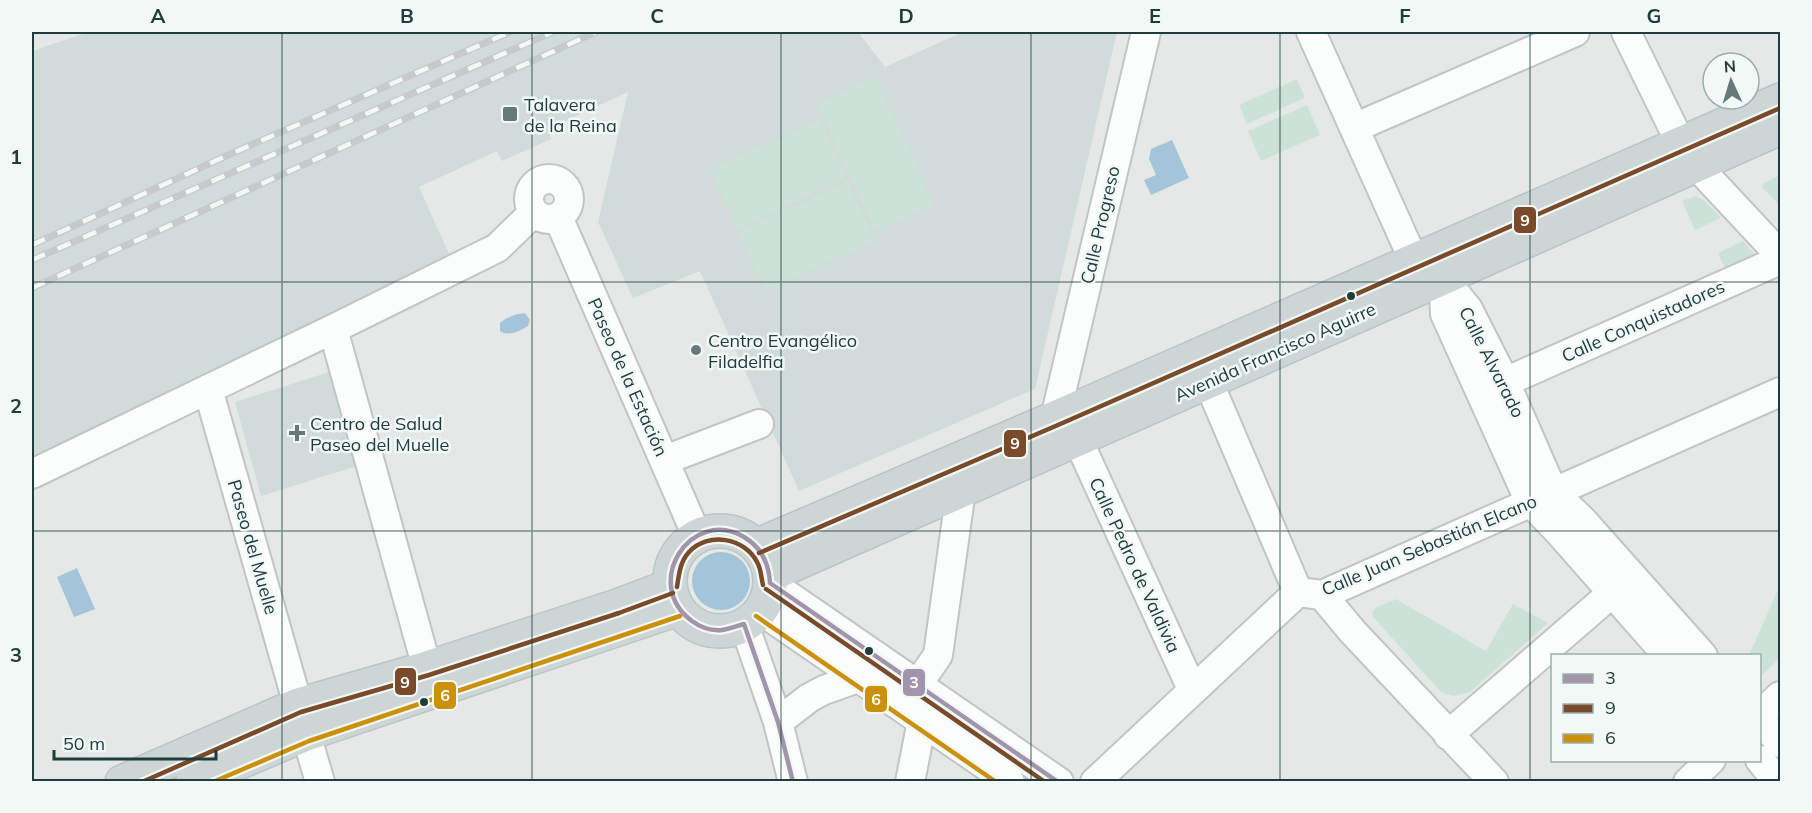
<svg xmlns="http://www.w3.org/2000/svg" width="1812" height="813" viewBox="0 0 1812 813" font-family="Mulish,sans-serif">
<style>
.built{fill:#d1dbd9}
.green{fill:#cce2d8}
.water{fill:#a4c5d9}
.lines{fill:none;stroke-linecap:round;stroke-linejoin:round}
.minor-casing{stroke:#c1c6c5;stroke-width:32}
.major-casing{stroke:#bcc5c5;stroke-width:36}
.minor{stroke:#fbfcfc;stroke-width:28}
.major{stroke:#cdd5d5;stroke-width:33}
.rail-casing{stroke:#c6caca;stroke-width:7}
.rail{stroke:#f1f8f6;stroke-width:4.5;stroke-dasharray:14;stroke-linecap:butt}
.bus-1-casing{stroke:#f1f8f6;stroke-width:9}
.bus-2-casing{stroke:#f1f8f6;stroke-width:9}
.bus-3-casing{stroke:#f1f8f6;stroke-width:9}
.bus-1{stroke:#a194ab;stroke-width:4.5}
.bus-2{stroke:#7a4b2a;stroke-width:4.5}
.bus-3{stroke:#cc910c;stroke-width:4.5}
.grid{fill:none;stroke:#213d3b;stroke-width:1.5;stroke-opacity:0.55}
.poi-dot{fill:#657978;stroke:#f1f8f6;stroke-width:2}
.bus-dot{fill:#213d3b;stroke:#f1f8f6;stroke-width:2}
.labels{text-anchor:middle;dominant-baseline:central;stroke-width:5;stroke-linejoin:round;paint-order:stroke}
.poi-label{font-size:18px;fill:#213d3b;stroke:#f1f8f6;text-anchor:start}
.street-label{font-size:18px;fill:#213d3b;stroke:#f1f8f6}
.line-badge{stroke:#f1f8f6;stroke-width:2}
.badge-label{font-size:16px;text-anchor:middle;font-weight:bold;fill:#fff}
.neatline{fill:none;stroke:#213d3b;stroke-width:2}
.grid-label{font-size:20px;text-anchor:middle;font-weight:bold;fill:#213d3b}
</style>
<rect width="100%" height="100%" fill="#e4e9e8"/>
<path class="built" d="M89,32H858L885,67L963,32H1117L1035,389L799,491L700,271L633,298L598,222L628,92L548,129L551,139L529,149L502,161L497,151L419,187L449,254L173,391L32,459V51Z
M329,372L360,465L261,496L235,402Z"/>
<path class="green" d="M876,77L934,204L875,231L817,104Z
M1297,79L1305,98L1247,124L1239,105Z
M1307,105L1320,135L1261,161L1248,131Z
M819,120L846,179L737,229L710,170Z
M1780,175V206L1763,188V184Z
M848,182L875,241L765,291L738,232Z
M1695,196L1704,200L1721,218L1695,230L1682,201Z
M1743,241L1761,262L1729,276L1718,253Z
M1780,585V658L1760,677V656L1749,655Z
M1396,599L1486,651L1513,604L1548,623L1470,692L1453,696L1441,692L1373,617L1372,612L1375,608Z"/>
<path class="water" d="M1172,140L1189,178L1151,195L1144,180L1156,175L1149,159L1151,149Z
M525,313L530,320L528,326C520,331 509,337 500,331V323C507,317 515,314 525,313Z
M692 581a29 29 0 1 1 58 0a29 29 0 1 1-58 0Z
M77,568L95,609L74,617L57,577Z"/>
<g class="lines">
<g class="minor-casing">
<path id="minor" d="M1311,32L1414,261
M1626,32L1681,144
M1354,128L1575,32
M1696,165L1780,255
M529 199a20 20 0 1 1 40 0a20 20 0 1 1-40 0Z
M558,217L697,536
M1443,278L1468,309L1505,382L1553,492L1583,521L1703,656
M1443,278L1445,314L1530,502L1559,532L1668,656
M333,329L427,668
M1208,381L1298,592
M1505,382L1780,260
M208,389L298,705
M1055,418L1146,32
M1078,440L1192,689
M665,460L759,424
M32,474L333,329L497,248L533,213
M770,583L1059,782
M1322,595L1352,631L1494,782
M760,610L1010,782
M744,624L778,722L793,782
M918,684L938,655L961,490
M1760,715L1780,696
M1760,719L1780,743
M778,722L809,698L824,690L858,678
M306,734L320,782
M1448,735L1612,593
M1760,760L1778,782
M910,782L922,721
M1095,782L1298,592L1322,595L1780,392
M1688,782L1711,760"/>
</g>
<g class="major-casing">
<path id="major" d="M670 581a50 50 0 1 1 100 0a50 50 0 1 1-100 0Z
M756,546L1055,418L1780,100
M770,575L1443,278L1780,128
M122,782L298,705L427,668L617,606L670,586
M193,782L306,734L678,609"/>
</g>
<use href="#minor" class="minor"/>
<use href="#major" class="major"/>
<g class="rail-casing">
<path id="rail" d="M32,245L226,156L510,32
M32,260L553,32
M32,288L596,32"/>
</g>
<use href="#rail" class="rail"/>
<g class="bus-1-casing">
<path id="bus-1" d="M770,583L1058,782
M744,624C737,626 729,629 722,630C711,631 700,627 692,621C641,584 691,506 744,537C761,547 769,564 770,583
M744,624L778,722L793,782"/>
</g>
<g class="bus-2-casing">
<path id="bus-2" d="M759,553L1058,425L1780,108
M677,587C679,574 680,562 689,552C708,531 745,538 757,562C761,568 761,577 763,585
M766,589L1045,782
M142,782L301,712L429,675L619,613L673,593"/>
</g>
<g class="bus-3-casing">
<path id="bus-3" d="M756,616L996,782
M213,782L309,741L680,616"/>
</g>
<use href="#bus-1" class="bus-1"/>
<use href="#bus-2" class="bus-2"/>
<use href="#bus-3" class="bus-3"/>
</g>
<path class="grid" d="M282,32V782M532,32V782M781,32V782M1031,32V782M1280,32V782M1530,32V782M32,282H1780M32,531H1780"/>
<g class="poi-dot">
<rect x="502" y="106" width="16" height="16" rx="3"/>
<circle cx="696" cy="350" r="6"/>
<path d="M294 424h6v6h6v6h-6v6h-6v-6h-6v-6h6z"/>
</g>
<g class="bus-dot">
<circle cx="1351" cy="296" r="5"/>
<circle cx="869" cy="651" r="5"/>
<circle cx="424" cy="702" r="5"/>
</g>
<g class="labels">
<g class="poi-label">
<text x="524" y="104">Talavera<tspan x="524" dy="21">de la Reina</tspan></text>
<text x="708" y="340">Centro Evangélico<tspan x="708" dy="21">Filadelfia</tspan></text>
<text x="310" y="423">Centro de Salud<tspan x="310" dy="21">Paseo del Muelle</tspan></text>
</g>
<g class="street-label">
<text transform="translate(1100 225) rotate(-77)">Calle Progreso</text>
<text transform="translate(1643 321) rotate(-24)">Calle Conquistadores</text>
<text transform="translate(1275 352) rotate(-24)">Avenida Francisco Aguirre</text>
<text transform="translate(1492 362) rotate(63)">Calle Alvarado</text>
<text transform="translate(628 377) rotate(66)">Paseo de la Estación</text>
<text transform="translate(1429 545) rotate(-23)">Calle Juan Sebastián Elcano</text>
<text transform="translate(253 547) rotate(74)">Paseo del Muelle</text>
<text transform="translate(1135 565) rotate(65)">Calle Pedro de Valdivia</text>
</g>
</g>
<g class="line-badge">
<rect x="1513" y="206" width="24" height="28" rx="6" fill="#7a4b2a"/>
<rect x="1003" y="429" width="24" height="29" rx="6" fill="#7a4b2a"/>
<rect x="394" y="667" width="23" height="29" rx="6" fill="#7a4b2a"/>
<rect x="902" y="668" width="24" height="29" rx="6" fill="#a194ab"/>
<rect x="433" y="681" width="24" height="29" rx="6" fill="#cc910c"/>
<rect x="864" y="685" width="24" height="28" rx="6" fill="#cc910c"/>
</g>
<g class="badge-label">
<text x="1525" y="226">9</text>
<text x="1015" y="449">9</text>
<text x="405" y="688">9</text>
<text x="914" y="688">3</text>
<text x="445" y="701">6</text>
<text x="876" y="705">6</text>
</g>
<rect width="1812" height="813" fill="none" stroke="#f1f8f6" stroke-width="66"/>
<rect x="1551" y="654" width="210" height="108" fill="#f1f8f6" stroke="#9eadab" stroke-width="1.5"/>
<rect x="1563" y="674" width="30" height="9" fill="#a194ab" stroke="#9eadab" stroke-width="1.5"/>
<text x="1605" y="684" font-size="18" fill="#213d3b">3</text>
<rect x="1563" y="704" width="30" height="9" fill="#7a4b2a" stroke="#9eadab" stroke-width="1.5"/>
<text x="1605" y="714" font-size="18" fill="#213d3b">9</text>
<rect x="1563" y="734" width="30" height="9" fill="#cc910c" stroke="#9eadab" stroke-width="1.5"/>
<text x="1605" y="744" font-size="18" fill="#213d3b">6</text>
<g transform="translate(1731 81) rotate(356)"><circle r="28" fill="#f1f8f6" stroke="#9eadab" stroke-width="1.5"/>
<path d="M0-4.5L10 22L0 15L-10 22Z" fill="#657978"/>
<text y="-9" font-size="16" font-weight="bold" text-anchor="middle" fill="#213d3b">N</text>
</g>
<path d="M54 750v9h162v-9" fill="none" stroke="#213d3b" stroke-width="3"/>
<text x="63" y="750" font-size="18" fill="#213d3b" stroke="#f1f8f6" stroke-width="4.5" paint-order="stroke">50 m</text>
<rect x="33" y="33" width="1746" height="747" class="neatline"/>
<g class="grid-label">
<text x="158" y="23">A</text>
<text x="407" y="23">B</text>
<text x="657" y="23">C</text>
<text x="906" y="23">D</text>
<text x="1155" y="23">E</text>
<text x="1405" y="23">F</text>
<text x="1654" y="23">G</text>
<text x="16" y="164">1</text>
<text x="16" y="413">2</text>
<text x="16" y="662">3</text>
</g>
</svg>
